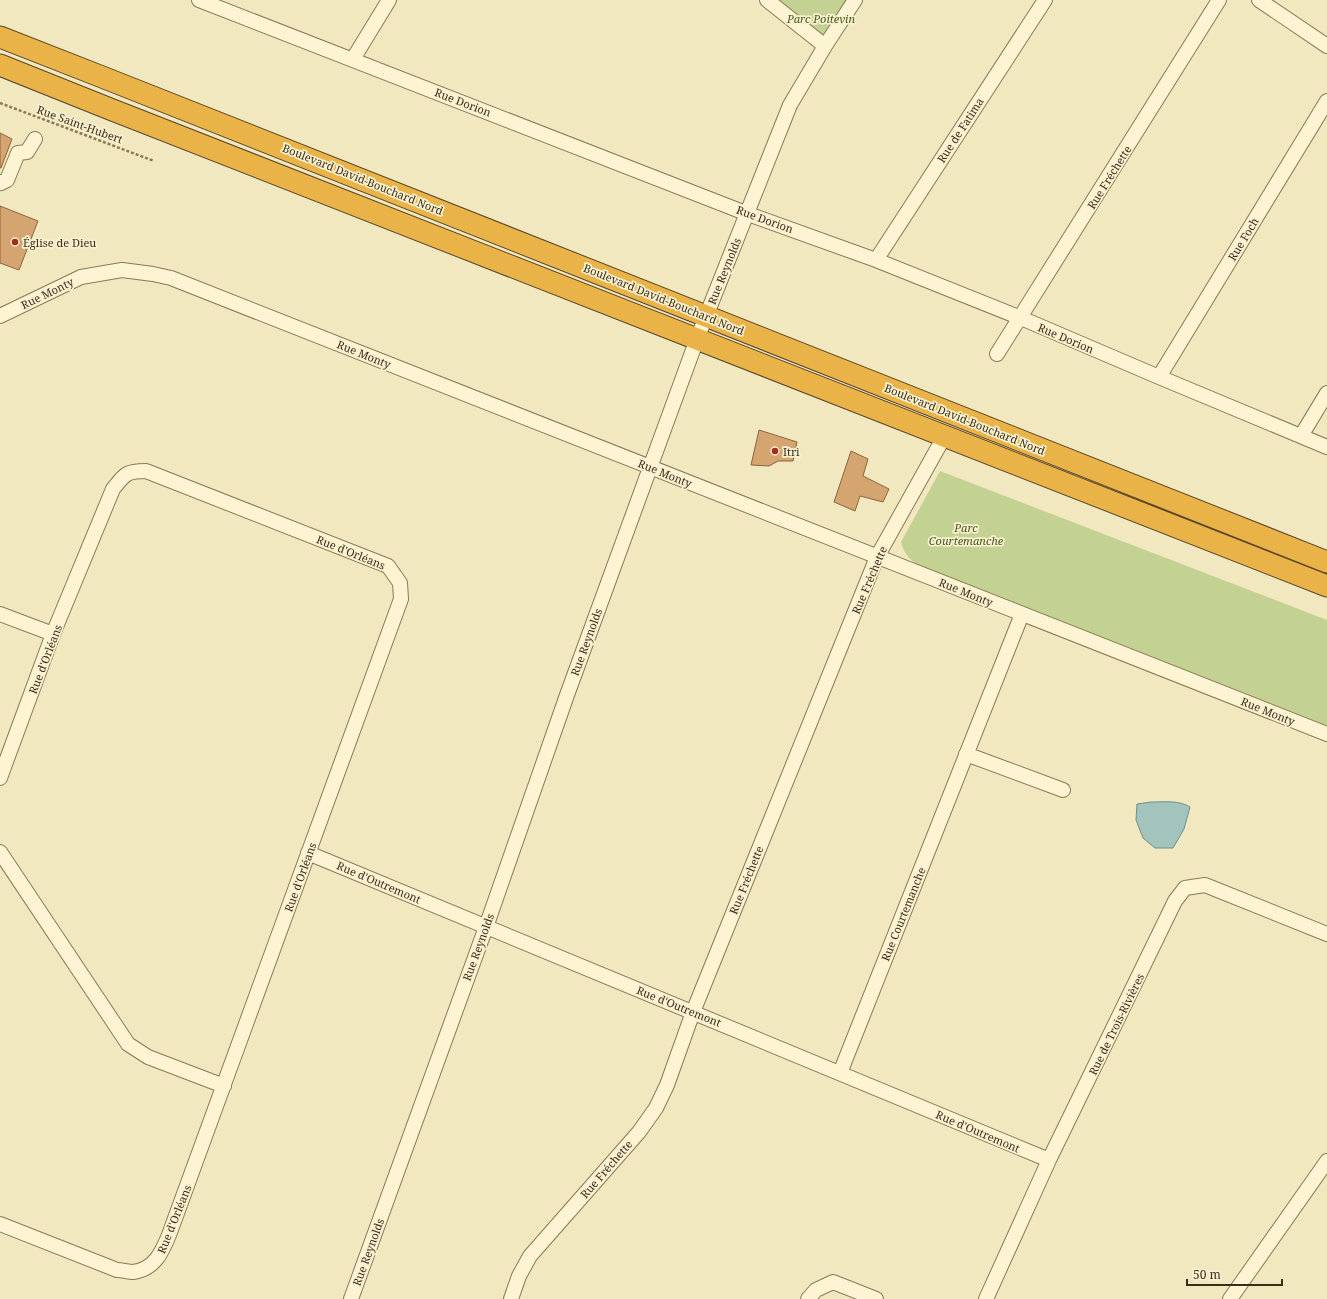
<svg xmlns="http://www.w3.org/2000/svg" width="1327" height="1299" viewBox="0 0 1327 1299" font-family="'Noto Serif',serif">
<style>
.green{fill:#c3d192}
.water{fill:#a3c3bd;stroke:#69928c}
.building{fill:#d4a471;stroke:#8e6339}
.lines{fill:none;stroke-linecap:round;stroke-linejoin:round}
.minor-casing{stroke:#8c7856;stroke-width:16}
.highway-casing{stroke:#59452a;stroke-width:23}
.path{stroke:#8c7856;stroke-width:2.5;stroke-dasharray:3 2;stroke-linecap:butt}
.minor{stroke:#fcf4d3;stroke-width:14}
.highway{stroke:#eab347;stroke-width:21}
.poi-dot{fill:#a12c20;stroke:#f9f1cf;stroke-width:1.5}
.labels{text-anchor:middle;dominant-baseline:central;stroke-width:3.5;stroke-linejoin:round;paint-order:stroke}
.park-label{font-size:11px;font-style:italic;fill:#455920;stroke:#f9f1cf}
.street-label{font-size:11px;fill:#3a2e1b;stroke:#f9f1cf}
.poi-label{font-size:11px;fill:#3a2e1b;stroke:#f9f1cf;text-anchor:start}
</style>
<rect width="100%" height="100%" fill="#f2e8bf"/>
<path class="green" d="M772,0H854L826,46Z
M940,471L1327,620V726L1060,621L928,572C916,564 904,557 901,542Z"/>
<path class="water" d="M1151,802C1164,802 1179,800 1190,807L1184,829L1173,848H1155L1143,838L1136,820L1137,804Z"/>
<path class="building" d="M0,133L12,139L1,168H0Z
M0,206L38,221L19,270L0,263Z
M759,430L797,442L793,461H778L769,466L751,465Z
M851,451L868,459L863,476L889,489L883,502L860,496L855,511L834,502Z"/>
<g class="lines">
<g class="minor-casing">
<path id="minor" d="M199,0L748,214L876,260L1021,318L1159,377L1327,447
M767,0L825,46
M1259,0L1327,46
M353,59L389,0
M0,182L1,183L7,180L18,153L27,152L35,139
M876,260L1045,0
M0,316L81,277L122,270L153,274L171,278L1327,734
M997,354L1219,0
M1159,377L1327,101
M1301,436L1327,393
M0,614L53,634
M966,754L1063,790
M0,778L53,634L113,489C125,474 126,471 146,471L388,566L400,583L401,599L169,1235C162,1252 155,1269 133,1272C129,1272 122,1270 117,1270L0,1224
M0,852L128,1044L148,1057L224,1086
M308,853L1049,1160
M840,1073L1022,614
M351,1299L486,927L567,695L697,339L790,105L825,46L855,0
M511,1299L519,1276L530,1256L639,1132L656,1108L667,1085L693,1012L877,557L944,437
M808,1299L816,1290L833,1282L876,1299
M986,1299L1049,1160L1175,901L1185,888L1205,885L1327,934
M1230,1299L1327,1161"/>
</g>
<g class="highway-casing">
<path id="highway" d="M0,37C443,210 884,388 1327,562
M0,65L110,109L1327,586"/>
</g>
<path class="path" d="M0,103L154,161"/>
<use href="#minor" class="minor"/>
<use href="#highway" class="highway"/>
</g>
<g class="poi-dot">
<circle cx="15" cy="242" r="4"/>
<circle cx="775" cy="451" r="4"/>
</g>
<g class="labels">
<g class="park-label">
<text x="821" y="18">Parc Poitevin</text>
<text x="966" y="527">Parc<tspan x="966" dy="13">Courtemanche</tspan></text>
</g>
<g class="street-label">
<text transform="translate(463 102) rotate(21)">Rue Dorion</text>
<text transform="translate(80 124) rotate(20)">Rue Saint-Hubert</text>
<text transform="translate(960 130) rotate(-57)">Rue de Fatima</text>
<text transform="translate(1109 177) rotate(-58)">Rue Fréchette</text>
<text transform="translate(363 179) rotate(22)">Boulevard David-Bouchard Nord</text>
<text transform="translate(765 219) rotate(20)">Rue Dorion</text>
<text transform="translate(1243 239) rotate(-59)">Rue Foch</text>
<text transform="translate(724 271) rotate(-68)">Rue Reynolds</text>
<text transform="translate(47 293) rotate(-26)">Rue Monty</text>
<text transform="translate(664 299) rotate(22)">Boulevard David-Bouchard Nord</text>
<text transform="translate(1066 338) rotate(23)">Rue Dorion</text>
<text transform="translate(364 354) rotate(22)">Rue Monty</text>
<text transform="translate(965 419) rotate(22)">Boulevard David-Bouchard Nord</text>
<text transform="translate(665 473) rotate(22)">Rue Monty</text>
<text transform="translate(351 552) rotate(22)">Rue d'Orléans</text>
<text transform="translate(869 580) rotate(-67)">Rue Fréchette</text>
<text transform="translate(966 592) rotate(22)">Rue Monty</text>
<text transform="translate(586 642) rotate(-70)">Rue Reynolds</text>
<text transform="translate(45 659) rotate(-69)">Rue d'Orléans</text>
<text transform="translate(1268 711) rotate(22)">Rue Monty</text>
<text transform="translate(300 877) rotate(-70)">Rue d'Orléans</text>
<text transform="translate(746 880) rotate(-68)">Rue Fréchette</text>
<text transform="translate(379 882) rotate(23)">Rue d'Outremont</text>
<text transform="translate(903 914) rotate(-68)">Rue Courtemanche</text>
<text transform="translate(478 947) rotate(-70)">Rue Reynolds</text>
<text transform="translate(679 1006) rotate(22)">Rue d'Outremont</text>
<text transform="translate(1116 1024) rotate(-64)">Rue de Trois-Rivières</text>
<text transform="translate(978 1131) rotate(23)">Rue d'Outremont</text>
<text transform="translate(606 1169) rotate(-49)">Rue Fréchette</text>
<text transform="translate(174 1219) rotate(-68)">Rue d'Orléans</text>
<text transform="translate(368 1252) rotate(-70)">Rue Reynolds</text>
</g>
<g class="poi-label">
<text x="23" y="242">Église de Dieu</text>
<text x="783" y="451">Itri</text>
</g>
</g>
<path d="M1187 1279v6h95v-6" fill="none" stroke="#3a2e1b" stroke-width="2"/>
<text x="1193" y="1279" font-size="12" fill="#3a2e1b" stroke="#f9f1cf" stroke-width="3" paint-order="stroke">50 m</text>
</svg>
